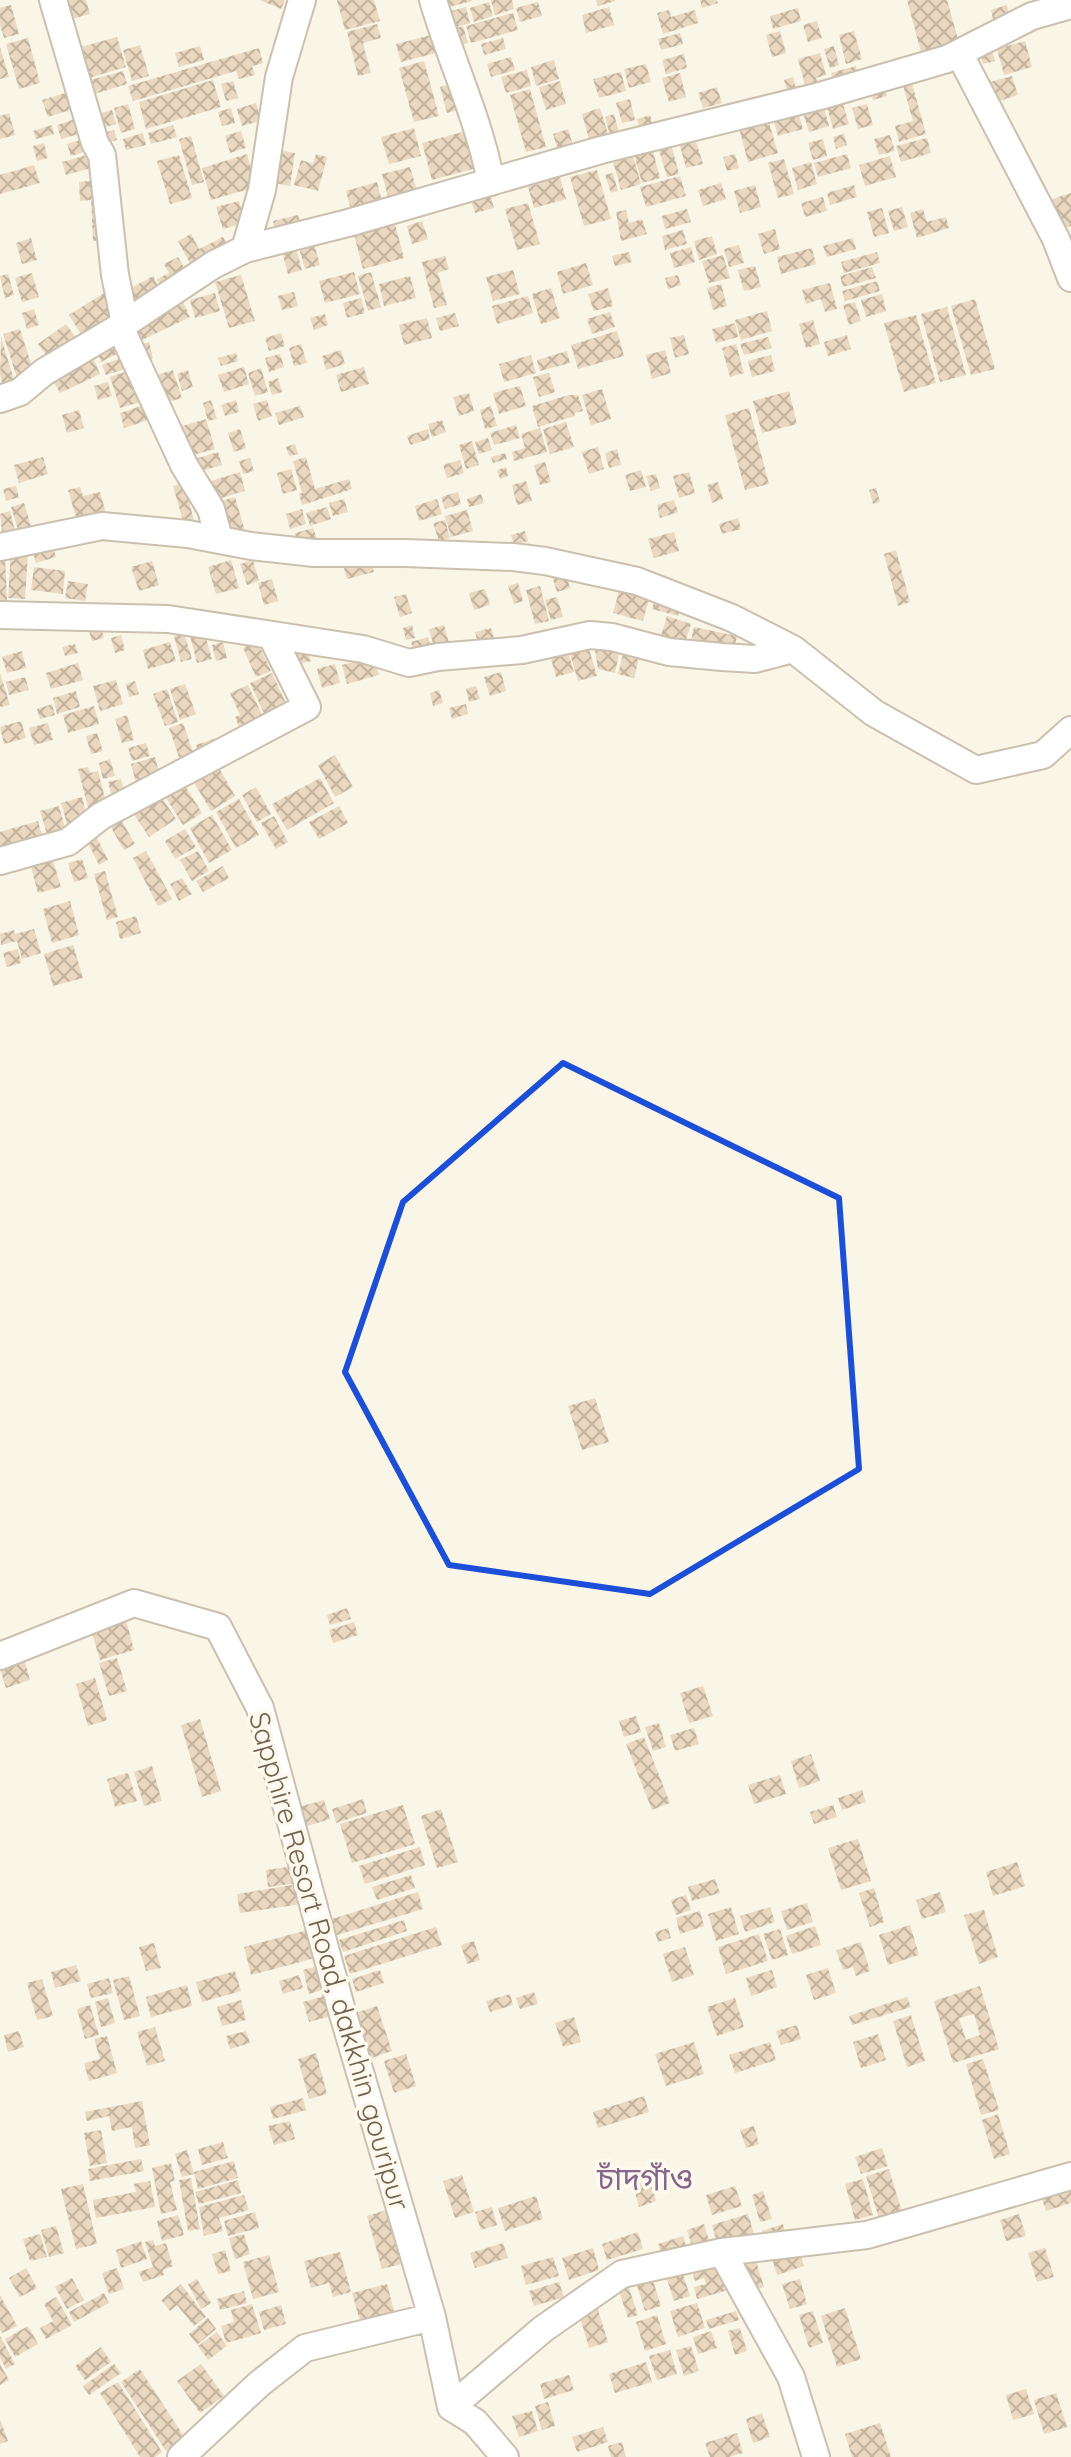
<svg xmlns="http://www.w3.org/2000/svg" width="1071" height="2457" viewBox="0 0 1071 2457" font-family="Quicksand,'Noto Sans Bengali',sans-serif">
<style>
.building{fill:url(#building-cross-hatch);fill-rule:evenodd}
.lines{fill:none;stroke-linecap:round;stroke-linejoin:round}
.minor-casing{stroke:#cbc0ae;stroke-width:30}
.minor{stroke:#fff;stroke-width:26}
.marked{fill:none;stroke:#1d4ed8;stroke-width:6;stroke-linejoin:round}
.labels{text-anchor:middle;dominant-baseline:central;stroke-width:7;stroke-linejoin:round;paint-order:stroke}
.street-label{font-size:28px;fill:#71614e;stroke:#fdfaed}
.quarter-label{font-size:32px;fill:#87668d;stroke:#fdfaed}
</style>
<defs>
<pattern id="building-cross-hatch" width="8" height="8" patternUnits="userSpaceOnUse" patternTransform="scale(2)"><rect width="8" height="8" fill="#ead8c0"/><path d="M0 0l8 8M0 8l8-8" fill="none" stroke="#c2b39e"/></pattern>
</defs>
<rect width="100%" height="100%" fill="#faf6e7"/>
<path class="building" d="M58,0H86L90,14L64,21Z
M260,0H285L281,9Z
M337,0H374L380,21L345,30Z
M439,0H472V1L441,9Z
M491,0H512L514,9L495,15Z
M596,0H615V1L598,6Z
M700,0H717L718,3L702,8Z
M907,0H947L958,39L922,56Z
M489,2L493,16L474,22L470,8Z
M538,2L542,16L520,22L516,8Z
M11,5L19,34L4,38L0,25V8Z
M1007,5L1010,18L994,23L991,10Z
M466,7L470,23L445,30L441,14Z
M609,7L614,25L586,33L582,15Z
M798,8L801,21L773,29L770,16Z
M669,10L671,17L695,10L698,23L663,34L657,13Z
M513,13L518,30L471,43L466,26Z
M817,21L822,38L808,42L803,25Z
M377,24L381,38L363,43L371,73L358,76L347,32Z
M463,26L468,43L453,47L449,30Z
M780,31L786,53L772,57L766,35Z
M854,31L862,59L846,64L839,35Z
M680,33L683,44L661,50L658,39Z
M435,34L440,52L401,62L396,44Z
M117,37L126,67L82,80L73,49Z
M28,38L40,83L19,89L6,44Z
M503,38L506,49L484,55L481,44Z
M1025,41L1032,67L1004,75L997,49Z
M140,45L149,76L132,81L123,50Z
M200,46L204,60L179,67L175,53Z
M834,46L839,65L830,68L824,49Z
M0,47L9,77L0,79Z
M991,47L995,61L983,64L979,50Z
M259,48L263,63L252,66L255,75L239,79L236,71L133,101L128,86Z
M820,53L826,75L816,78L820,90L807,93L798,59Z
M684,54L687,68L666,74L662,60Z
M511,57L515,70L491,77L487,64Z
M554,60L559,79L536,86L531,67Z
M424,61L439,116L414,122L399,68Z
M646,64L651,82L629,88L624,69Z
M856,66L859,80L835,87L831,73Z
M527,70L531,86L506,93L501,77Z
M123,71L127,84L91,95L87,81Z
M621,72L626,91L599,98L593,79Z
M680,73L686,97L669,102L662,78Z
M1012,76L1018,95L996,102L990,82Z
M793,77L797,92L788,94L784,80Z
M213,80L221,107L146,129L139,102Z
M911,80L926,134L899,142L895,126L913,121L902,82Z
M233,81L238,98L226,101L221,84Z
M560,81L566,104L546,110L539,87Z
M455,83L462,109L447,113L440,87Z
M884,84L887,96L873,100L870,88Z
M717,87L722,103L703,108L698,93Z
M530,89L546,147L526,152L510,95Z
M65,93L70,110L48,117L42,100Z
M840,94L849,124L833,129L825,99Z
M630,99L635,120L622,123L616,103Z
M822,100L829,126L809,132L801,106Z
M256,103L261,121L242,126L237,109Z
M128,104L135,129L121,133L114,108Z
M867,104L873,125L858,129L852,108Z
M231,108L235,123L222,126L218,112Z
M600,108L608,134L589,139L582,114Z
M797,108L803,129L778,136L772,115Z
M112,110L116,124L98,129L94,115Z
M9,113L15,135L0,139V116Z
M614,114L619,132L610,135L605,117Z
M650,115L654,130L641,133L637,119Z
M767,116L778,153L748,162L738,124Z
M75,119L79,134L61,139L57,125Z
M52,125L54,134L36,139L33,131Z
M173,125L177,137L151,144L148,133Z
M414,128L421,156L389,164L381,137Z
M568,129L574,149L559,154L553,134Z
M114,130L117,140L100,145L97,135Z
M470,130L480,167L432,180L422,143Z
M241,131L246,148L230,153L225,136Z
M143,133L146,145L126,150L123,139Z
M844,134L847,145L836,149L833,137Z
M890,135L895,151L879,155L874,139Z
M191,136L204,182L192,185L179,139Z
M669,137L679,174L667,177L656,140Z
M695,138L703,164L686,168L679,142Z
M927,138L931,153L901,162L896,146Z
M84,139L87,151L71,156L67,144Z
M823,139L827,156L813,160L808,143Z
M44,143L48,158L37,161L33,146Z
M651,143L660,178L642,183L632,148Z
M630,145L641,184L621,190L610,151Z
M274,149L295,153L290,186L269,182Z
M94,153L98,166L66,175L62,162Z
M247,154L256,187L211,200L202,168Z
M316,154L327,157L318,191L294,185L301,160L313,164Z
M735,154L739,168L727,171L723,157Z
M847,154L851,168L818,177L814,163Z
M179,155L192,198L170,204L157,161Z
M890,156L896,177L865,186L859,165Z
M784,159L794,194L778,198L768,163Z
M811,162L817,184L798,190L792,168Z
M34,165L40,183L0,194V175Z
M410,167L419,197L390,205L382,174Z
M597,170L611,219L584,226L570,177Z
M613,173L618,191L611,193L605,175Z
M680,176L686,196L646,207L640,187Z
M560,177L566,199L534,208L528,187Z
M101,180L104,240L93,241L91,200L80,201L79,182Z
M377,182L383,205L352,214L346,191Z
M721,183L726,199L703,206L698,190Z
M755,185L761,207L740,213L734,191Z
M854,185L857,197L830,205L827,193Z
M1071,193V226L1057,230L1049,200Z
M490,194L494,208L475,213L471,200Z
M823,197L827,211L805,217L801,203Z
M239,201L245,223L223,229L216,207Z
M528,203L540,244L517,250L505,209Z
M902,207L908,227L894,231L888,211Z
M882,208L889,233L874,237L867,212Z
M687,209L691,222L665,229L662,216Z
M923,209L927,222L946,217L949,228L917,238L910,213Z
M626,210L629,223L642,219L647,234L621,241L616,212Z
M298,215L303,233L278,239L273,221Z
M394,220L404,258L363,269L353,231Z
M422,221L428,239L412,244L407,226Z
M775,229L780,249L764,254L758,234Z
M683,230L687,244L665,250L662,236Z
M191,234L199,249L223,237L229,248L192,267L178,241Z
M712,236L717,254L699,260L694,241Z
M31,238L37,260L22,264L16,243Z
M853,238L856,249L827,257L823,246Z
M294,240L302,270L288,274L280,244Z
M313,240L320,265L305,269L298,244Z
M739,245L744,263L729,267L724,249Z
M691,247L695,262L674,268L670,253Z
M812,248L816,264L781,274L777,257Z
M629,252L632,262L615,266L612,256Z
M877,252L880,263L844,273L841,262Z
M723,255L730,278L709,283L702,261Z
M445,256L449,269L438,273L447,305L434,308L422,262Z
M178,257L188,275L162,289L157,279L169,273L164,264Z
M586,263L593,285L563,294L557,272Z
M755,266L761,287L744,291L738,270Z
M872,267L876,278L843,287L840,276Z
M513,270L520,294L493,301L486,277Z
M354,272L360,294L325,303L319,281Z
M371,272L381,307L368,311L358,276Z
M32,273L39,297L22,302L15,278Z
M8,274L14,295L5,298L0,276Z
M241,275L255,321L229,328L215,282Z
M678,275L681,285L668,289L665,278Z
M153,276L161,292L130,308L122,293Z
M410,276L416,298L384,306L379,284Z
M877,281L880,291L845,301L842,291Z
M830,283L837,309L825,312L821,299L806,304L802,290Z
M721,284L727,306L713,310L707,288Z
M551,288L560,318L541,324L532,294Z
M608,288L613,306L594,311L588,294Z
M294,292L298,306L282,310L278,296Z
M104,293L119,318L84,339L69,315Z
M215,293L220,311L195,318L190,300Z
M882,294L886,311L866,317L861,300Z
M528,296L533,313L497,324L492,306Z
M361,298L365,313L347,318L343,303Z
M975,299L995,369L971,375L951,306Z
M183,302L190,317L134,344L127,329Z
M855,302L861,321L849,325L843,305Z
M947,307L966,375L940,382L921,314Z
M34,309L39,325L27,329L22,313Z
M767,311L772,331L741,340L735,320Z
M610,312L615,327L592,334L587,319Z
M455,313L459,326L440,331L436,318Z
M325,314L328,325L314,330L310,318Z
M916,315L936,383L904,392L884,323Z
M427,318L432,338L404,345L399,325Z
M813,320L820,344L806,348L799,324Z
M735,323L738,337L716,343L712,329Z
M66,324L79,342L51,362L38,344Z
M20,329L34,373L17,378L3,334Z
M617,331L624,356L578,369L571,345Z
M281,333L285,346L269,351L265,338Z
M684,335L689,354L675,358L670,338Z
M847,335L851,349L828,356L824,342Z
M1,337L15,383L3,386L0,375Z
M119,337L125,350L101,362L95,348Z
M768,337L772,348L744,355L740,344Z
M149,342L153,358L139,362L135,346Z
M301,344L307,363L294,366L289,348Z
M736,344L744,373L730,377L722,348Z
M341,350L345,364L326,370L322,356Z
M665,350L671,373L652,379L646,355Z
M567,351L570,363L540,371L537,360Z
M236,353L238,361L221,366L218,358Z
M280,354L284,367L269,372L265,358Z
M531,355L536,373L504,382L499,364Z
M771,355L775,371L752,377L748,361Z
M127,356L131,367L106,375L102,365Z
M93,358L100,374L60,393L52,379Z
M244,367L249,384L224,392L218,375Z
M364,367L369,384L341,392L336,375Z
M261,368L268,392L255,396L248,373Z
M134,369L144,401L120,408L110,377Z
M173,370L182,398L158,405L150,377Z
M188,370L193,387L182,391L177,374Z
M549,373L555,392L539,397L533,377Z
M278,378L282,392L272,395L268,382Z
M108,382L112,396L98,400L94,386Z
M520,386L526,406L499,414L493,393Z
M602,389L611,419L591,425L582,395Z
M789,391L797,424L762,433L753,401Z
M469,393L474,411L459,416L453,397Z
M569,395H578L583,411L574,413L575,416L538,427L532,406Z
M211,400L217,419L208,421L203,403Z
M236,400L239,412L225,416L221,405Z
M267,400L272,416L258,421L253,404Z
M144,405L149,420L124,428L120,413Z
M300,406L304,417L279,425L275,413Z
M491,406L497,426L485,429L480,410Z
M749,408L769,484L745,490L725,415Z
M79,410L84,428L67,433L62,415Z
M206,419L215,449L182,458L173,429Z
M442,420L446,432L432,437L428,424Z
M566,422L574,447L550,454L543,429Z
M516,425L520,438L494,445L490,433Z
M540,428L547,452L514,461L512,452L525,448L521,434Z
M240,429L246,448L234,452L228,433Z
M428,429L430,439L410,445L407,436Z
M488,438L492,450L479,454L475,442Z
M472,441L479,465L466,469L459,445Z
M295,444L298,454L289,456L286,447Z
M598,447L604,469L589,474L582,452Z
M617,449L621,465L609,468L605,453Z
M218,452L222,465L195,473L191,460Z
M505,453L507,459L493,463L491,457Z
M43,457L48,474L19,483L14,465Z
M306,457L315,489L349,479L352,489L302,505L299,494L302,493L293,461Z
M250,458L254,471L243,474L239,461Z
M460,460L464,473L447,478L443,465Z
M545,462L551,482L540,485L534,465Z
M506,467L508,476L500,479L497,470Z
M291,469L297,490L283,494L277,473Z
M641,470L646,487L630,491L625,475Z
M240,472L245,491L214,500L208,482Z
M689,472L695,493L679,498L673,476Z
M656,474L660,488L651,491L646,476Z
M526,481L532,501L517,505L512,485Z
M718,482L723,499L712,503L707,485Z
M184,483L196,528L186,531L173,486Z
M16,486L19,497L6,501L3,489Z
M80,487L83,496L100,492L106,513L77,521L68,490Z
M876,488L880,502L873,504L869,490Z
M458,492L461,504L445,509L441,497Z
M481,494L484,503L469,507L467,499Z
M235,497L245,531L224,537L214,503Z
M344,499L348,512L333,516L329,503Z
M437,499L442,514L419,521L415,506Z
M674,500L678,512L660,518L657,505Z
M24,503L32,529L19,533L11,507Z
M327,507L331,519L310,526L306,513Z
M302,509L306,524L290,529L286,514Z
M467,510L473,531L451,537L445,516Z
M10,511L16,535L3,539L0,514Z
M738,518L741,529L722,534L719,524Z
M445,520L450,538L439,541L433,523Z
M313,528L317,539L298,545L295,533Z
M525,531L528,541L514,545L511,535Z
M674,532L679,551L654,558L648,539Z
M50,538L56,557L36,563L30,544Z
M896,550L910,602L898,606L884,554Z
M11,551L28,552L25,599L8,598Z
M5,555L7,601H0V556Z
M370,557L374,572L347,579L343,565Z
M231,560L239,588L216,594L208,567Z
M253,560L259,581L247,585L240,564Z
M152,561L159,585L139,591L131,567Z
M34,567L65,571L63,594L31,590Z
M565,572L570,588L557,592L552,576Z
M272,579L278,601L264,605L258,583Z
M68,581L88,584L85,601L65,598Z
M518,583L523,601L514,604L508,586Z
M540,586L549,621L535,624L526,590Z
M620,587L650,595L643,621L613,613Z
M485,589L490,605L474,610L469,593Z
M406,594L412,613L400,617L394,597Z
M656,595L681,602L678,616L652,609Z
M557,597L563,617L551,620L545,600Z
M667,616L691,624L684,646L660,639Z
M412,625L415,638L406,640L403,628Z
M444,625L451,650L436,654L429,629Z
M694,627L737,636L733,654L690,645Z
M101,628L104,638L92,641L89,631Z
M203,628L212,659L197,663L189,632Z
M491,628L495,641L479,646L475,632Z
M184,633L192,659L181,662L174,636Z
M121,635L125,650L115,653L111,638Z
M428,637L432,652L415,657L411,642Z
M257,641L271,671L256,677L243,648Z
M170,642L176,661L148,669L143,650Z
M223,642L227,658L216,661L212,645Z
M587,642L597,676L578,681L568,647Z
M305,643L311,661L296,665L291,647Z
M75,644L78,653L65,656L62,647Z
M594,644L620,649L615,673L598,669Z
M566,646L574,672L556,677L549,651Z
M22,651L26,668L7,673L2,657Z
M623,654L639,658L634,678L618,674Z
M373,656L379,675L347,684L342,665Z
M78,663L83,680L51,689L46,673Z
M335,664L340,683L322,688L317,669Z
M501,672L506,691L490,696L484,677Z
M0,673L10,705L0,707Z
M272,673L290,712L268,722L250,683Z
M25,677L29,690L9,695L6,682Z
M116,680L123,704L100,711L93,686Z
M135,681L139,694L129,697L126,684Z
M185,684L196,714L180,720L170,689Z
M248,685L266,723L242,734L235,717L240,715L230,693Z
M476,686L480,699L469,702L466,689Z
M167,689L178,722L165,726L153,694Z
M439,690L443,703L433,706L430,693Z
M76,691L80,707L57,714L53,698Z
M52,704L55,715L40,719L37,709Z
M466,704L468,714L452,719L449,708Z
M94,706L99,724L68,733L63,715Z
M127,715L134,740L122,743L115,719Z
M21,721L26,738L4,744L0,727Z
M48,723L53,740L34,745L29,728Z
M183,723L196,761L182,766L169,728Z
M97,733L103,751L91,754L86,736Z
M216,738L220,750L200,757L196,745Z
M146,743L150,756L132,761L128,748Z
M335,755L353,787L335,797L318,765Z
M155,757L161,779L137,786L131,764Z
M110,759L115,776L103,779L99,763Z
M214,759L235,796L211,811L189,774Z
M88,767L90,773L98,771L107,806L89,811L78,769Z
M180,778L202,813L183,825L161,790Z
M320,778L334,803L287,830L272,804Z
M121,779L126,799L114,803L108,782Z
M256,787L271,814L257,822L242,795Z
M156,789L176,819L149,837L129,807Z
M82,797L89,825L69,831L61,803Z
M239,799L259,835L236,848L216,812Z
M59,806L65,828L47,834L40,811Z
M339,806L348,823L319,839L309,822Z
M116,811L135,844L124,850L105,817Z
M212,815L232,850L209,863L190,828Z
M274,816L288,842L276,849L261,823Z
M38,821L44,842L0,855V832Z
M185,829L196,847L175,859L165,841Z
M93,830L108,860L99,865L84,835Z
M146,851L172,899L158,906L133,858Z
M198,851L209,871L192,881L180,860Z
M51,854L61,887L38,893L29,860Z
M82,859L88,878L74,882L68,863Z
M223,866L229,878L203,892L196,881Z
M105,871L118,917L107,920L94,874Z
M182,878L192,894L179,901L170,884Z
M70,901L79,935L52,943L43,909Z
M136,916L141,933L120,939L116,922Z
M34,929L41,953L22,959L17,941L1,945L0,934L14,930L15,934Z
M73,945L83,978L53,986L44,954Z
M18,949L21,963L7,967L3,953Z
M595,1398L609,1442L582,1450L568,1406Z
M347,1608L351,1619L330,1625L327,1615Z
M126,1620L134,1650L100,1660L91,1630Z
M354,1622L358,1635L333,1643L329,1630Z
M117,1658L127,1691L109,1696L99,1663Z
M25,1662L30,1680L6,1688L0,1669Z
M95,1678L107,1720L88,1726L76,1684Z
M703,1686L713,1716L689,1723L680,1693Z
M636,1716L641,1732L624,1737L619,1721Z
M200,1719L221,1791L202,1797L181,1725Z
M659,1723L666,1747L653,1751L645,1727Z
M694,1728L699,1744L675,1751L670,1735Z
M644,1737L670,1803L652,1810L626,1744Z
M811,1754L820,1781L799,1788L791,1761Z
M152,1766L162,1801L144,1806L134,1772Z
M128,1773L137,1801L115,1807L107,1779Z
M780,1775L786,1794L754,1804L748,1785Z
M862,1790L866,1802L842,1810L838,1798Z
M363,1799L367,1813L336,1823L332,1809Z
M324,1800L330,1819L301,1828L295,1808Z
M403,1805L415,1844L352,1863L340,1824Z
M833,1805L837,1817L814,1824L810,1812Z
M441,1809L458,1862L437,1868L421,1816Z
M858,1839L871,1881L841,1890L828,1848Z
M420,1847L425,1865L365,1884L359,1866Z
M1017,1862L1025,1886L993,1896L986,1872Z
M302,1865L305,1882L268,1887L266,1870Z
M411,1875L415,1888L377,1900L372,1887Z
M715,1879L720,1893L692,1901L688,1887Z
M298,1884L301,1904L240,1913L237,1894Z
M874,1888L884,1922L870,1927L859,1893Z
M418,1892L423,1909L334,1936L329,1920Z
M940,1892L946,1912L922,1919L916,1900Z
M686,1895L691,1910L676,1915L671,1900Z
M807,1903L813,1922L787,1930L781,1911Z
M731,1907L739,1934L716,1941L708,1914Z
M770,1907L775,1922L745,1932L740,1916Z
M984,1910L998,1957L979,1964L964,1915Z
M700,1911L704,1926L680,1934L676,1918Z
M404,1920L407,1931L343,1952L339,1940Z
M910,1925L919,1955L888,1965L879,1935Z
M815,1926L821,1945L792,1954L786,1936Z
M436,1927L442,1945L350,1974L344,1956Z
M315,1928L323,1956L251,1975L244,1947Z
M668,1928L671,1938L658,1942L655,1932Z
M780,1929L788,1955L772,1960L763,1934Z
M759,1934L768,1961L726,1974L718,1947Z
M474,1941L480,1960L467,1964L461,1945Z
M861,1942L870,1971L856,1976L853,1967L843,1970L836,1950Z
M154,1943L161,1968L146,1971L139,1947Z
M685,1947L694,1975L672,1982L663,1954Z
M325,1964L332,1987L309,1994L303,1970Z
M76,1965L81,1981L55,1988L51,1972Z
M828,1968L836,1993L814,2000L806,1975Z
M380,1970L384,1983L356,1992L352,1979Z
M772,1970L777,1987L751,1996L746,1978Z
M235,1971L241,1991L202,2002L196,1982Z
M299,1975L303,1988L283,1994L279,1981Z
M129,1976L140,2016L124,2020L113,1980Z
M109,1978L113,1993L91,1998L87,1984Z
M42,1979L53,2016L37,2020L27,1983Z
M187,1985L192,2006L151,2017L146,1997Z
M980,1986L999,2049L953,2063L934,2001ZM974,2014L980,2035L966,2040L959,2018Z
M534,1992L538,2004L520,2009L516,1998Z
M332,1994L338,2014L309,2022L303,2002Z
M510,1994L513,2005L490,2012L486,2001Z
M907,1997L911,2007L852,2025L849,2016Z
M108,1998L115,2023L101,2027L95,2002Z
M735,1998L744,2027L717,2036L707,2007Z
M241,2000L246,2020L222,2026L217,2007Z
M90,2005L99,2035L85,2039L77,2009Z
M377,2006L392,2051L366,2060L352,2014Z
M911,2015L925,2061L907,2067L893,2021Z
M574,2017L581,2042L563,2047L555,2023Z
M797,2025L801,2039L781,2045L776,2031Z
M155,2027L165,2061L147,2066L137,2032Z
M19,2031L24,2047L8,2052L4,2035Z
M246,2031L250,2043L230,2049L226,2036Z
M878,2034L886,2060L861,2068L853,2042Z
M107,2036L117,2073L89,2081L84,2063L100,2059L94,2039Z
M694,2042L704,2074L666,2086L655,2054Z
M770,2042L776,2060L735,2073L729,2055Z
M316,2053L327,2094L309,2099L298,2059Z
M406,2054L416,2086L394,2093L384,2061Z
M983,2059L999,2110L981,2115L966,2064Z
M644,2096L649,2112L598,2128L593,2112Z
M303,2098L306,2110L273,2119L270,2107Z
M142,2101L150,2145L135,2148L132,2127L112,2131L109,2116L87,2121L85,2112Z
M998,2114L1010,2154L994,2159L982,2120Z
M290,2121L295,2139L274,2145L268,2126Z
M754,2126L759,2144L746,2148L740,2130Z
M101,2130L107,2163L90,2166L84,2133Z
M223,2142L228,2158L202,2165L198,2149Z
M882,2148L888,2166L861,2174L855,2157Z
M187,2150L194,2174L182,2177L175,2154Z
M141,2159L144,2171L90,2181L88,2169Z
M234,2161L238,2178L198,2189L194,2172Z
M171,2163L175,2181L170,2182L177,2210L161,2214L152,2168Z
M889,2169L902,2212L879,2219L866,2176Z
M462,2175L474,2212L455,2218L443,2181Z
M191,2178L200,2229L188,2231L179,2180Z
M863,2179L873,2215L855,2220L845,2184Z
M238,2180L241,2193L199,2204L195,2192Z
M650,2180L656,2201L639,2207L633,2185Z
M150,2181L155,2207L96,2218L93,2200L136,2192L134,2184Z
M1071,2183V2203L1046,2211L1040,2193Z
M83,2184L97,2244L76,2249L61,2189Z
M735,2186L742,2206L712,2215L706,2195Z
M763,2191L772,2219L760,2222L752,2195Z
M244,2195L249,2210L219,2218L223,2231L204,2236L199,2207Z
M536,2196L543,2219L505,2231L498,2208Z
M492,2207L497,2225L481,2230L475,2212Z
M386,2210L401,2264L382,2269L367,2216Z
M255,2212L259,2228L228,2236L224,2221Z
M748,2214L754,2234L718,2246L712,2225Z
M1019,2214L1026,2236L1006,2241L1000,2220Z
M178,2215L184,2235L162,2241L157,2221Z
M704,2224L711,2247L694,2253L687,2230Z
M783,2224L787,2239L766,2245L762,2231Z
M56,2226L64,2253L49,2257L41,2230Z
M638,2232L643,2249L607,2260L602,2244Z
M40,2234L47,2257L30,2261L23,2239Z
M244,2234L250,2254L235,2259L229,2238Z
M683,2236L688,2252L663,2260L658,2244Z
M153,2240L155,2246L166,2243L173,2266L163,2270L164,2275L143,2282L139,2272L153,2267L145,2242Z
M141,2241L147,2259L121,2268L116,2250Z
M503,2243L508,2258L475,2268L470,2253Z
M798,2247L804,2266L777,2275L771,2255Z
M593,2248L599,2270L569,2280L562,2258Z
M1045,2248L1054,2277L1037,2282L1028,2253Z
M225,2250L231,2271L218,2274L212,2254Z
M340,2252L351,2292L333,2297L329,2283L311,2288L304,2261Z
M269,2255L279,2292L253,2299L243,2262Z
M553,2257L559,2276L526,2285L521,2266Z
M722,2258L732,2289L697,2299L694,2287L706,2284L704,2278L695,2281L691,2268Z
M756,2261L764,2287L747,2292L739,2267Z
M680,2265L690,2296L674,2301L664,2270Z
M26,2268L37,2288L20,2297L9,2278Z
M117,2268L124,2289L109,2294L102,2273Z
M651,2274L661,2306L645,2311L635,2279Z
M72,2278L84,2300L67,2309L55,2287Z
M197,2279L211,2303L201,2309L188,2284Z
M800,2279L807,2304L790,2309L782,2284Z
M559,2282L564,2297L534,2306L529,2291Z
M627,2282L638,2315L628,2318L617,2285Z
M181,2284L206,2317L194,2326L177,2305L170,2311L161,2300Z
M387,2284L394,2311L360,2321L352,2293Z
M244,2291L247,2303L220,2310L217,2299Z
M104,2293L109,2303L74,2322L69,2312Z
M0,2295L17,2326L2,2333L0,2329Z
M56,2297L72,2325L46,2339L40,2328L53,2321L44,2304Z
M697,2303L705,2328L678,2337L670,2311Z
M252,2304L261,2333L226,2343L221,2326L234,2322L231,2310Z
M596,2304L608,2342L589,2348L578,2310Z
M281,2305L286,2324L264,2330L259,2312Z
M845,2308L861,2359L837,2367L821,2316Z
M736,2311L739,2320L709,2329L706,2320Z
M813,2311L823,2343L809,2348L799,2315Z
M657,2315L666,2344L645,2351L636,2322Z
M208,2318L216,2329L197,2345L189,2334Z
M28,2326L38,2344L15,2357L5,2339Z
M740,2328L747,2351L735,2355L728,2331Z
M711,2331L717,2348L698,2354L693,2337Z
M217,2332L227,2346L208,2360L198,2346Z
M0,2336L15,2364L6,2369L0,2357Z
M691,2346L699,2371L684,2376L676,2350Z
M101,2347L111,2362L85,2380L75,2366Z
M670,2350L677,2374L657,2380L649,2356Z
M646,2362L652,2382L615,2393L609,2374Z
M0,2364L9,2380L0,2385Z
M114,2364L121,2373L89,2395L83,2386Z
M201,2364L224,2396L200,2413L177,2381Z
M140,2369L185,2438L166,2451L121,2382Z
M569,2375L574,2390L544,2399L540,2384Z
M118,2382L162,2452L155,2457H140L100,2393Z
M1026,2389L1034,2414L1013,2420L1006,2395Z
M1056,2393L1067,2427L1044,2434L1034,2400Z
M548,2402L555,2426L542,2430L535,2406Z
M532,2411L538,2431L519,2437L512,2416Z
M762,2413L770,2437L753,2443L746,2419Z
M0,2419L8,2441L0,2444Z
M880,2423L891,2457H852L845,2434Z
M603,2427L608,2442L577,2452L572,2437Z
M737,2433L743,2453L729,2457H710L705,2443Z
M622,2442L626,2457H611L608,2446Z"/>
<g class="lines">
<g class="minor-casing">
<path id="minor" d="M53,0L95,143L102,155L115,275L125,323
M433,0C451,61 479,119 491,182
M959,53L1056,239L1071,278
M245,249L262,190L279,77L302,0
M120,327L184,465L211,509L219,539
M0,399L20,392L44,372L120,327L213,265L245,249L348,223L601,150L820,96L947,59L1032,16L1071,5
M0,547L102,526L188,534L251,546L314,553H405L513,557L545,561L637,581L732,618L793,649
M0,615L168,619L363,649L409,663L438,657L522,650L590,635L612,637L669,652L722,657L755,659L793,649L874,713L976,770L1043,755L1071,730
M0,861L68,842L101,816L307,707L271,635
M0,1656L134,1603L218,1627L260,1708L342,2011L432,2317L451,2407L475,2422L505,2457
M722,2252L791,2377L816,2457
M451,2407L543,2329L622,2274L722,2252L867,2235L1071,2176
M181,2457L259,2384L305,2348L432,2317"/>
</g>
<use href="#minor" class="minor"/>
</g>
<path class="marked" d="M563,1063L839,1198L859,1469L650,1594L449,1565L345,1372L403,1202Z"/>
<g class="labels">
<g class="street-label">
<text transform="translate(330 1961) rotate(74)">Sapphire Resort Road, dakkhin gouripur</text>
</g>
<g class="quarter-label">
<text x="645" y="2178">চাঁদগাঁও</text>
</g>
</g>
</svg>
